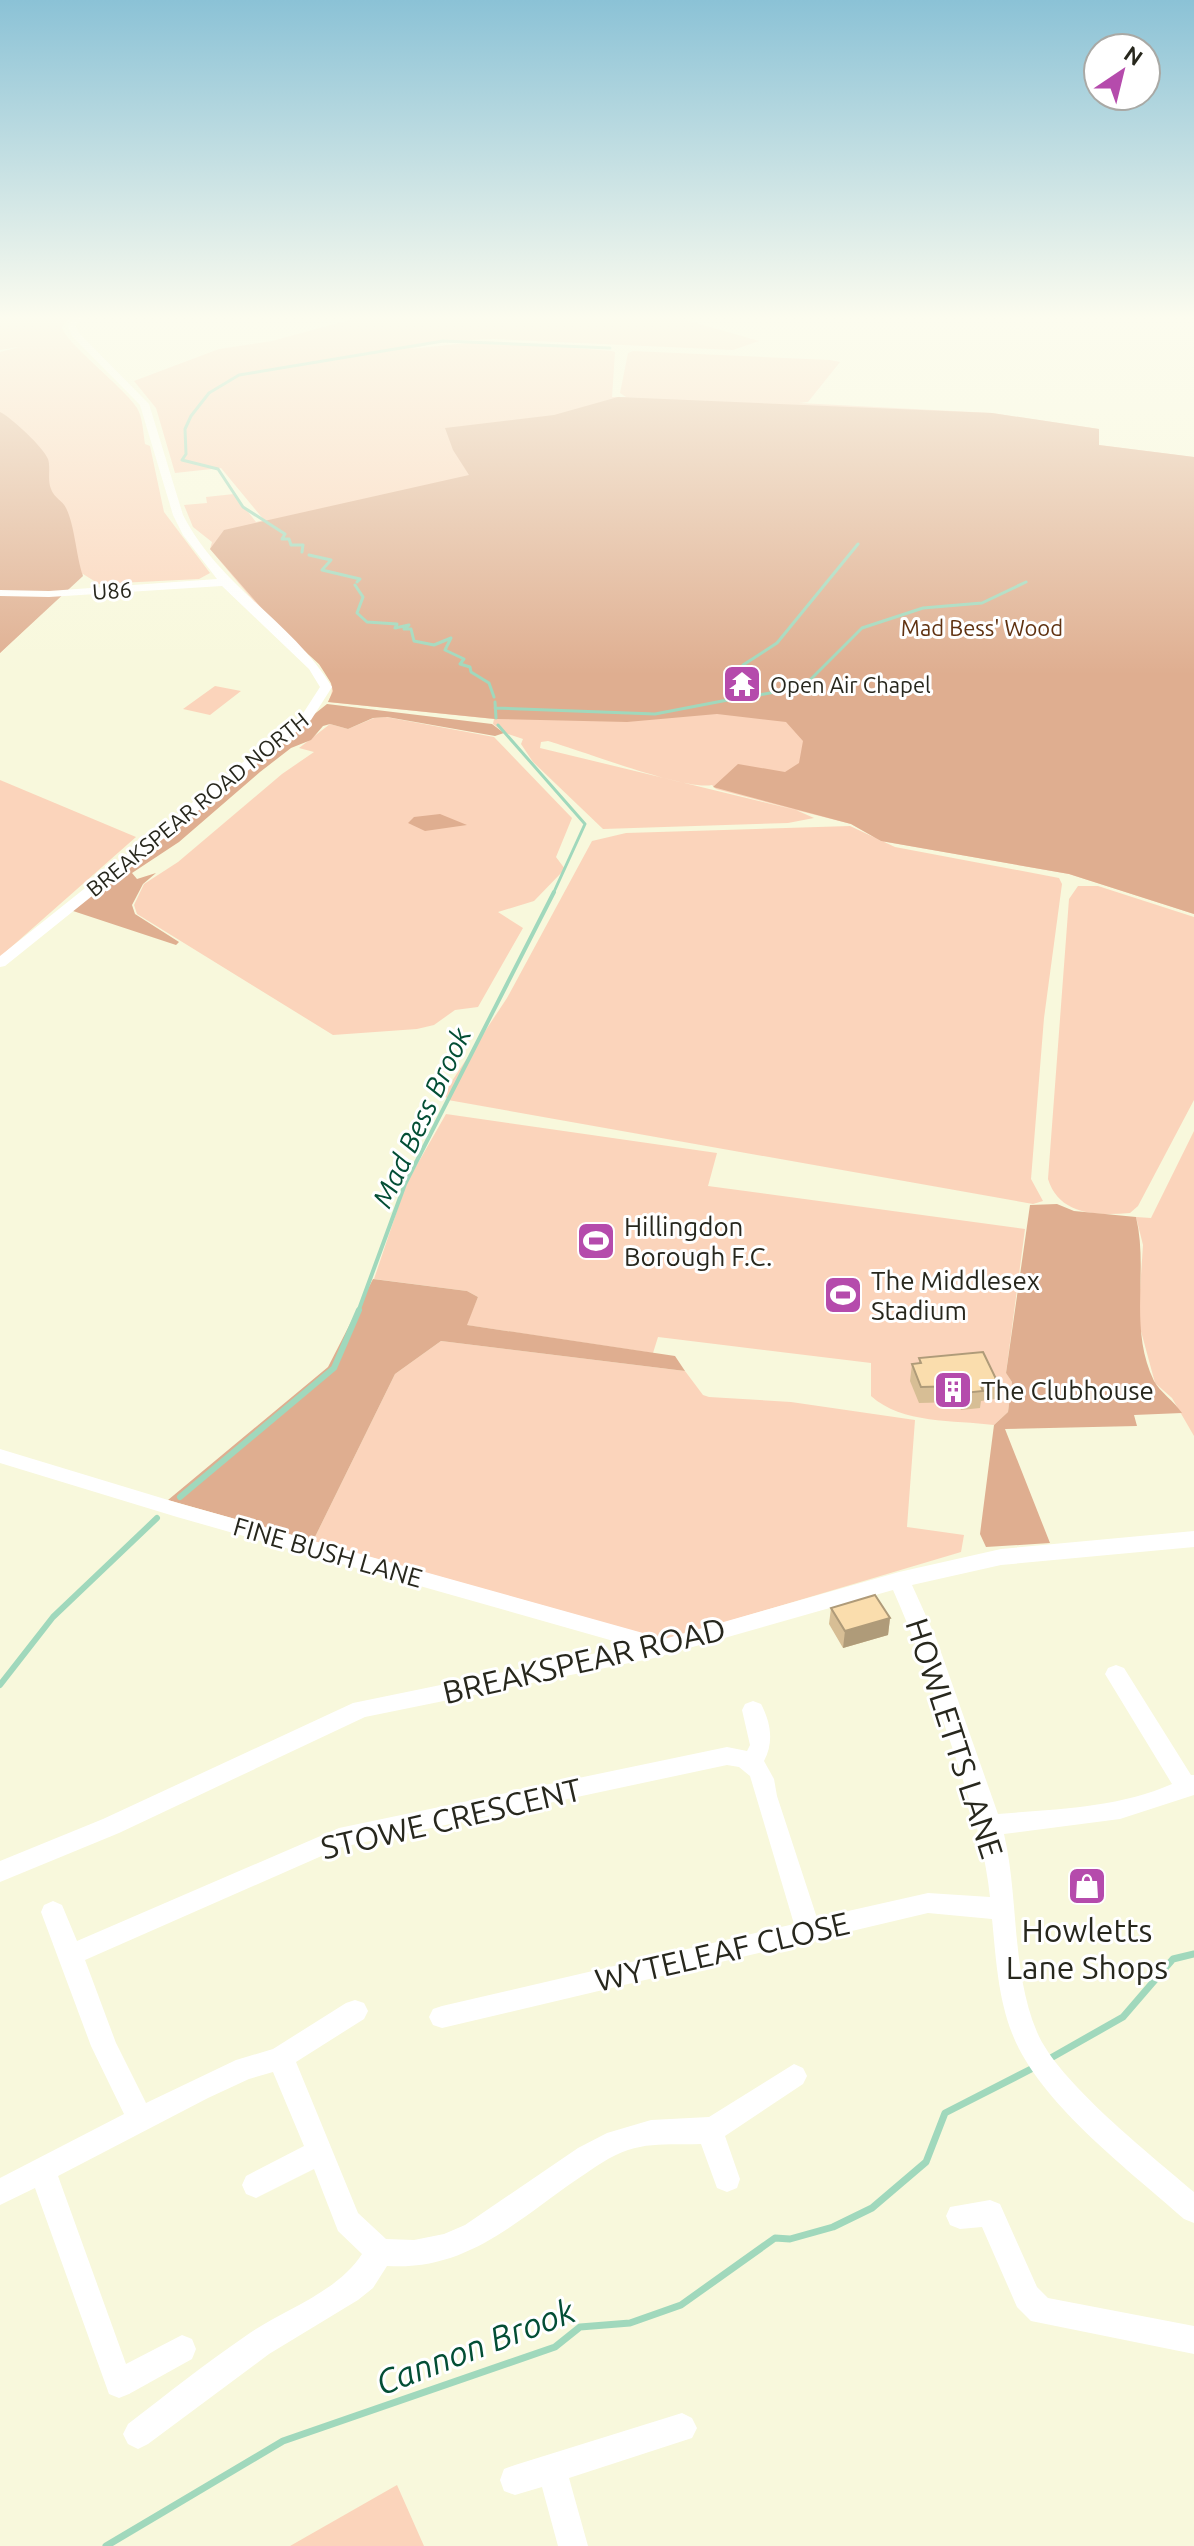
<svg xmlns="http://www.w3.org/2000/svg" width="1194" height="2546" viewBox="0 0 1194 2546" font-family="Ubuntu,sans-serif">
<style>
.green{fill:#fbd4bb;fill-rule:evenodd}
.forest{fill:#dfae90}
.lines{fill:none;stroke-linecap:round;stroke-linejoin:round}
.stream-far3{stroke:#a0d8bc;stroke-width:3}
.stream-far2{stroke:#a0d8bc;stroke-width:4}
.stream-far1{stroke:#a0d8bc;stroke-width:6}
.stream{stroke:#a0d8bc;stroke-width:7}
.minor{fill:#fff;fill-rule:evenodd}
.wall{fill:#d7be95}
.shaded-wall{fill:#af9b79}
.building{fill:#faddad;stroke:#af9b79;stroke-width:2}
.labels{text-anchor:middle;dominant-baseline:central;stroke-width:6;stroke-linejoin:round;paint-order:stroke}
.far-street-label{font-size:22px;fill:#27271d;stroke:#fff}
.far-park-label{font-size:22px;fill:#603211;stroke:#fff}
.far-poi-label{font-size:22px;fill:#27271d;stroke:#fff;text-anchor:start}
.poi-label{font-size:26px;fill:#27271d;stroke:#fff;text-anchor:start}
.street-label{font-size:26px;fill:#27271d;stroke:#fff}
.water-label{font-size:28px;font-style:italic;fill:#034e35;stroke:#fff}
.near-street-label{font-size:32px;fill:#27271d;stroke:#fff}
.near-poi-label{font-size:32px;fill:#27271d;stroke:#fff}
.near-water-label{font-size:34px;font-style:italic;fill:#034e35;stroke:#fff}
</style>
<rect width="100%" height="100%" fill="#f8f8dc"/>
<path class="green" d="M0,318H69L62,327C66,344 124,387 137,408C143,418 143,433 145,444L150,446L164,512L210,573L199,579L99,584L83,574L0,653V352L19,347L0,350Z
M357,318H679L759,341L733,350L494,339L445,341L410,349L486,341L612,351L615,352L612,397H626L620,393L628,353L633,351L830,360L840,362L808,402L799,403L992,413L1099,429V445L1194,457V914L1069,874L881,841L851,824L796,810L814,818L788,823L603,829L533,762L521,744L523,739L505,733L493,724L494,719L328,702C332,693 334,689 329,679C318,656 293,643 276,626C253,601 232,575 210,549L212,542L193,527L184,505L207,503L206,497L234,494L256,522L264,520L221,468L175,473L156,408L134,381L219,349L272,341ZM548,741C580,750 686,791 712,785L716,789L796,810L540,748L541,742Z
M215,686L241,691L210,715L183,709Z
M386,717L494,737L572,818L556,857L565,869L534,901L498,912L523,928L478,1007L455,1010L434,1025L417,1029L333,1035L137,914L134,905L144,884L178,862L282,774L314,752L299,748L330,724L348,729L374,718Z
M0,780L136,837L0,957Z
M850,826L895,847L1059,878L1062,884L1044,1018L1031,1179L1043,1201L1033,1204L448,1100L445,1096L450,1084L507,998L592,841L626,833Z
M1078,886H1098L1194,917V1100L1138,1206L1130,1213C1097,1216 1059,1215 1048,1179L1069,899Z
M446,1114L717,1153L708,1186L1025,1229L1006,1373L1012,1382L1008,1412L994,1425C954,1420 902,1424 871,1396V1363L658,1337L653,1353L466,1325L478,1297L467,1291L374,1279L406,1184Z
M1194,1131V1436L1172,1398L1155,1383L1138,1320L1143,1245L1136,1217L1151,1218Z
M441,1341L685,1371L703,1395L709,1397L791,1402L915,1420L907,1527L964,1535L961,1552L665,1640L313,1541L395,1374Z
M397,2485L424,2546H290Z"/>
<path class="forest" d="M618,397L992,413L1099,429V445L1194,457V914L1069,874L881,841L851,824L713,787L738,764L785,772L799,763L803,741L786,722L717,714L627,722L495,719L328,702L333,691L331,683L319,664L279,628L210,549L224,530L469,475L453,450L445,428L554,415Z
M0,412C11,417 44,448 48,459C51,468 47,479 51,489C54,498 63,501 66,508C75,526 76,556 83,576L0,653Z
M327,704L492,724L504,733L495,736L387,717L373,718L348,729L330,724L323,726L311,740L291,748L260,772L179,842L132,873L137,879L156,873L143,884L132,905L135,914L179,942L176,945L70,910Z
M440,814L467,825L425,831L408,823L414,817Z
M1057,1204L1074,1211L1136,1217C1149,1271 1128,1327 1154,1381C1160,1392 1174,1401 1182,1413L1134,1415L1137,1426L1005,1429L1050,1543L986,1547L980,1534L994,1425L1008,1412L1012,1382L1006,1373L1030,1205Z
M373,1279L467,1291L478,1297L467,1325L675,1356L685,1371L441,1341L395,1374L313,1541L168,1500L328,1367Z"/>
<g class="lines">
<path class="stream-far3" d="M302,552L303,545H291L289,539H282L285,534L243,507L218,469L182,460L186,454L185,429L191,416L209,393L239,375L443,341L610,348
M309,555L331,560L322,570L360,579L357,582
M355,585L363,597L357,613L367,622L397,624L395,628L409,625L404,629H411L414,641L434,645L451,638L445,650L464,659L460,664L470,667L471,672L489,683L494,697
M730,686L743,665L777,643L858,544
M791,692L799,691L862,628L923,608L982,603L1026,582
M748,697L775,692
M495,702L496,718
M495,708L655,714L738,698
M498,725L585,824L553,894"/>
<path class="stream-far2" d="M358,1312L405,1184L554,892"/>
<path class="stream-far1" d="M180,1497L334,1368L359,1310
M0,1685L53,1617L157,1518"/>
<path class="stream" d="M1049,2059L1123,2017L1173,1959L1194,1954
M106,2546L283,2441L555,2347L580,2327L630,2323L681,2305L775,2238L790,2239L833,2227L872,2208L926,2162L945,2113L1037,2066"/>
<path class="minor" d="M73,318H82L76,326L79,333L149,404L183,515C219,586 293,622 332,687L311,720L5,966L0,967V956L302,715L320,687L309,669L222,586L49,597L0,596V590L49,591L217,579L183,535L173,515L140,405L72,336L68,326Z
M0,1449L178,1503L643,1633L657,1641L899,1572L1001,1549L1194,1531V1547L1001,1565L912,1585L936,1638L998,1814C1056,1809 1118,1808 1172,1784L1105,1674L1108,1668L1116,1665L1124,1668L1191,1775H1194V1795L1120,1819L1004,1834C1019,1898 1011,1970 1037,2032C1058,2082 1151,2155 1194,2192V2223L1184,2219C1130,2171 1042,2105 1014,2038C998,2001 996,1958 992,1919L928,1913L442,2028L433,2025L429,2017L433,2009L442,2006L794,1924L750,1776L739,1767L727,1765L342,1847L85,1960L116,2043L146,2103L236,2060L273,2049L346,2003L355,2000L364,2003L368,2011L364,2019L296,2062L358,2213L386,2239L414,2240L444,2234L465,2225L578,2148L607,2133L651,2120L709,2117L794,2064L803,2068L807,2076L803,2084L725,2136L740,2179L737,2188L727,2192L717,2188L701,2144C676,2145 652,2142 628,2150C610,2156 594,2168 579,2178C517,2220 468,2271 387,2266L373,2288L358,2300L269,2354L148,2444L138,2449L128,2444L123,2434L128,2424C167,2394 206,2363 247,2335C284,2309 337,2293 362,2254L338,2231L314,2169L256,2198L246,2194L242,2185L246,2176L304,2146L273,2072L249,2079L208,2098L58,2176L126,2364L182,2335L192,2339L196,2349L192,2359L129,2394L119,2398L109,2394L35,2188L0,2205V2178L124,2114L91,2046L41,1912L44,1905L53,1901L62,1905L77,1941L339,1828L727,1747L747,1751L750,1745L742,1710L745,1704L753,1701L761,1704C771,1723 774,1742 764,1761L774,1779L777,1796L817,1918L928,1893L990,1897C984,1840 966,1789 948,1735C931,1686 914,1637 893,1590L654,1658L365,1717L119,1833L0,1882V1861L103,1819L353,1703L631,1646L177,1517L0,1463Z
M990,2200L1000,2204L1037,2287L1048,2298L1194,2326V2354L1031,2321L1017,2307L982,2227L960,2229L950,2225L946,2216L950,2207Z
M682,2413L692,2418L697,2428L692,2438L569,2478L588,2546H558L542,2487L515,2495L504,2491L500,2480L504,2469L515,2465Z"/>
</g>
<path class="wall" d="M919,1358L998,1383L995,1399L981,1401L980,1408L961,1410L958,1402L919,1403L910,1381L912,1364H919Z
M831,1608L890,1618L888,1635L843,1648L829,1624Z"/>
<path class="shaded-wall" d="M890,1618L888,1635L843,1648L845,1631Z"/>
<path class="building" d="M983,1352L998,1383L980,1384L983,1391L964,1393L961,1386L921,1387L912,1364L921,1363L919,1358Z
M875,1595L890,1618L845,1631L831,1608Z"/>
<linearGradient id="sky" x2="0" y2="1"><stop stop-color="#8bc2d6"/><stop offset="0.47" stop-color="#fcfcef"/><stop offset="1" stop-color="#fcfcef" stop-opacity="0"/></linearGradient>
<rect width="1194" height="675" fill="url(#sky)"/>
<defs>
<g id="temple-square" transform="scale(2)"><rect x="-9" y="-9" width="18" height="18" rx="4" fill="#b54bac" stroke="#fff"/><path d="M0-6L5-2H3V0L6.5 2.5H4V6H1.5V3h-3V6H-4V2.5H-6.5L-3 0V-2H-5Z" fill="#fff"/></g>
<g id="stadium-square" transform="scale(2)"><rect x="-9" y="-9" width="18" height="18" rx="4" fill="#b54bac" stroke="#fff"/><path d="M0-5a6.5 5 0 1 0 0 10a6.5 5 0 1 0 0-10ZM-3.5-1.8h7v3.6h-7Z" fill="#fff"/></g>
<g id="building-square" transform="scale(2)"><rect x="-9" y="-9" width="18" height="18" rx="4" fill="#b54bac" stroke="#fff"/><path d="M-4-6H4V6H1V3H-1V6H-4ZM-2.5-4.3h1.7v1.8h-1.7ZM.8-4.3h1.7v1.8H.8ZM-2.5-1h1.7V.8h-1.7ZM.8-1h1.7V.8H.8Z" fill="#fff"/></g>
<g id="shop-square" transform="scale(2)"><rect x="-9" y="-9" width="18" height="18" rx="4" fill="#b54bac" stroke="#fff"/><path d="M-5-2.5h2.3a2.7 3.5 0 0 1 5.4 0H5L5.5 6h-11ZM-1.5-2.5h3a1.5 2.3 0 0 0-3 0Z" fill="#fff"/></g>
</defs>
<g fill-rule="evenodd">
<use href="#temple-square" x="742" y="684"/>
<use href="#stadium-square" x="596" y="1241"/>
<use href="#stadium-square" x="843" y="1295"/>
<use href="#building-square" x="953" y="1390"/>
<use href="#shop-square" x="1087" y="1886"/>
</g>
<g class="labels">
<g class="far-street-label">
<text transform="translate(112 590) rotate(-4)">U86</text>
<text transform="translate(197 804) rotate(-39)">BREAKSPEAR ROAD NORTH</text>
</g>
<g class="far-park-label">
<text x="982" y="627">Mad Bess' Wood</text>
</g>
<g class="far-poi-label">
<text x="770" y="684">Open Air Chapel</text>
</g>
<g class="poi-label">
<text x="624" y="1226">Hillingdon<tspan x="624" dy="30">Borough F.C.</tspan></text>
<text x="871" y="1280">The Middlesex<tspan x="871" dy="30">Stadium</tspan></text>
<text x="981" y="1390">The Clubhouse</text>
</g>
<g class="street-label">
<text transform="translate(328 1552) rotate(16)">FINE BUSH LANE</text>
</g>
<g class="water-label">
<text transform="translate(421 1117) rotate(-65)">Mad Bess Brook</text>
</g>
<g class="near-street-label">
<text transform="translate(584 1660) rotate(-13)">BREAKSPEAR ROAD</text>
<text transform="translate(955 1738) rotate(72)">HOWLETTS LANE</text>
<text transform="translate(451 1818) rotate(-13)">STOWE CRESCENT</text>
<text transform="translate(722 1951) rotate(-13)">WYTELEAF CLOSE</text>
</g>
<g class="near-poi-label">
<text x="1087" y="1930">Howletts<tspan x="1087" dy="37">Lane Shops</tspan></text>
</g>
<g class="near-water-label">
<text transform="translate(475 2346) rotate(-21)">Cannon Brook</text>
</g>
</g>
<g transform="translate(1122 72) rotate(35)"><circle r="38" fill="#ffffff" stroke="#a9a9a5" stroke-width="2"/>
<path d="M0-6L14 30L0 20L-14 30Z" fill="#b54bac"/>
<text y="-12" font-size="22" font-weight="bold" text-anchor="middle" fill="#27271d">N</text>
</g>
</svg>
